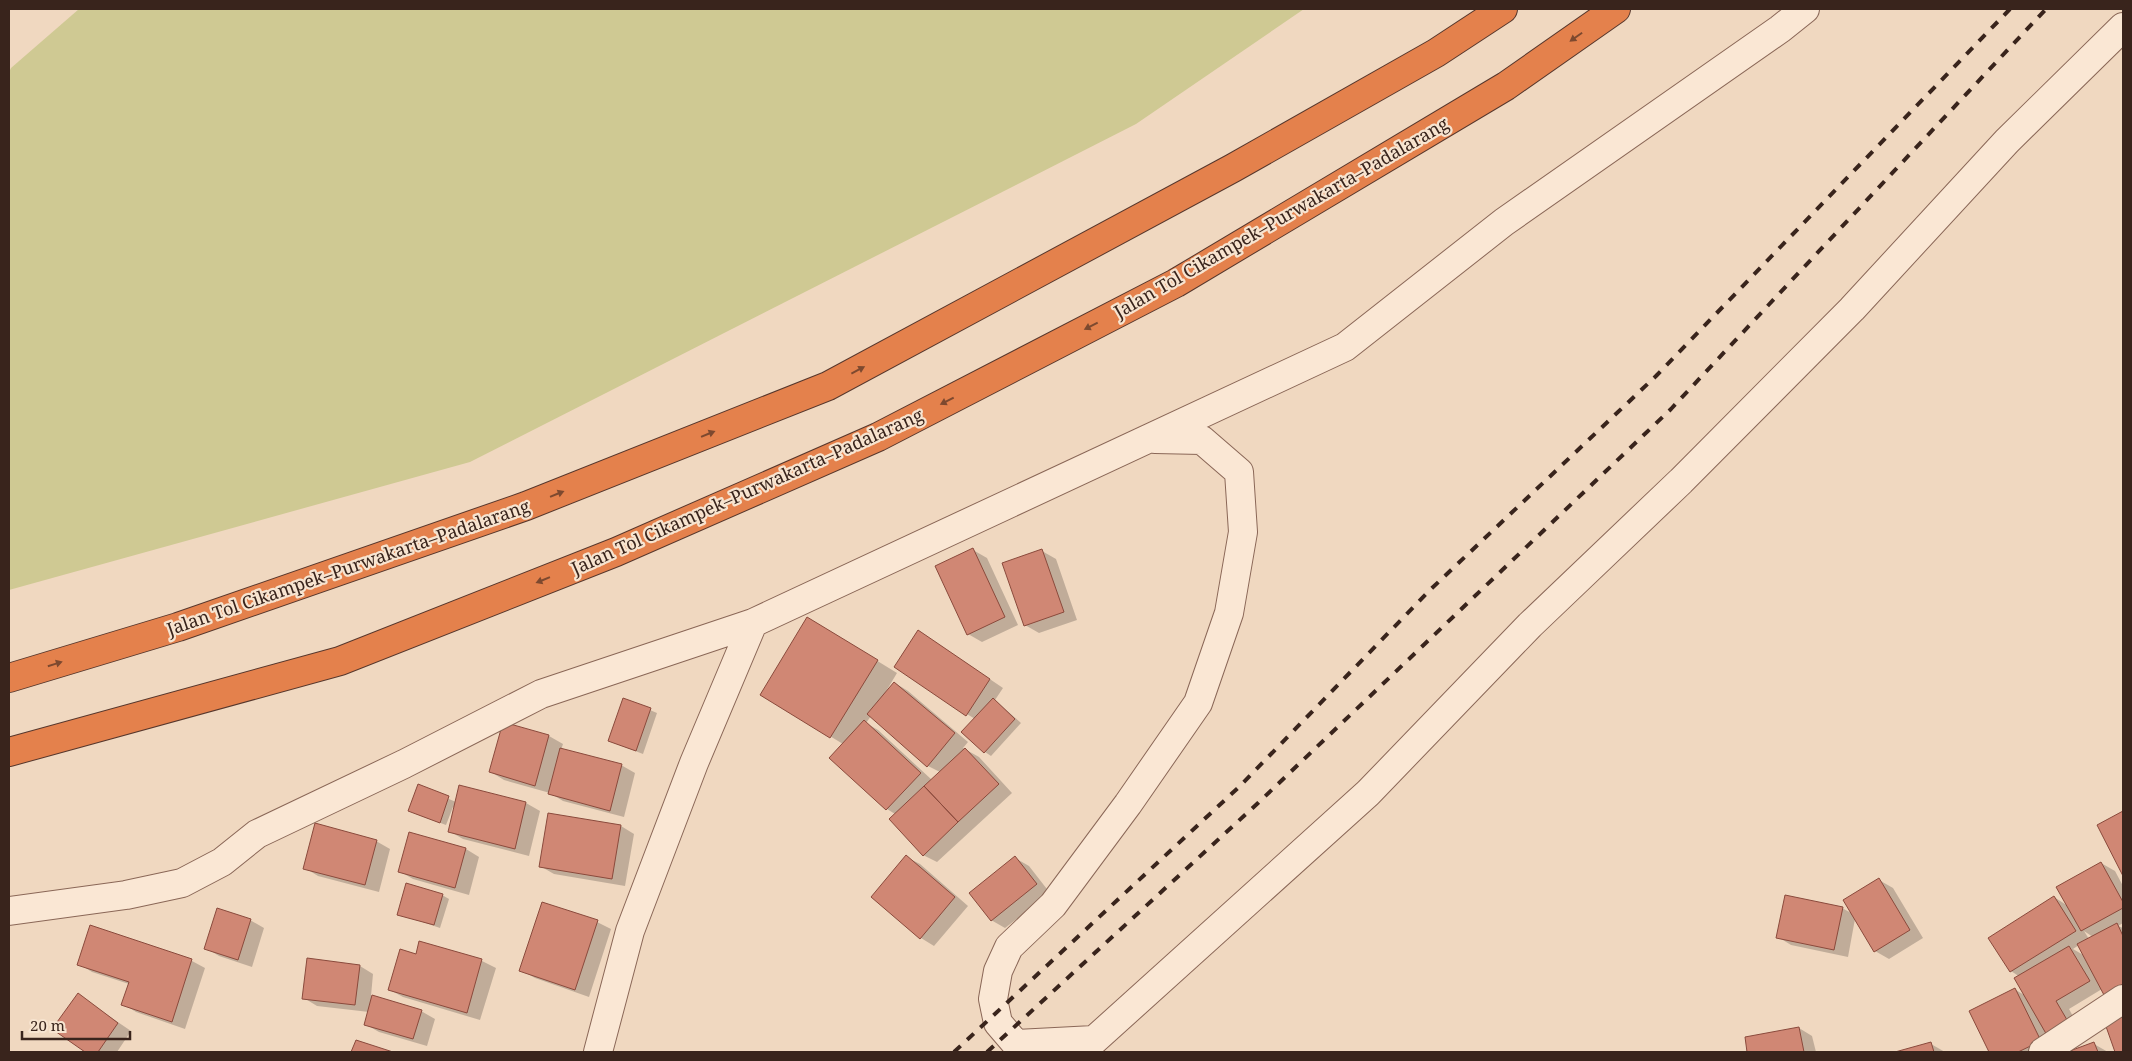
<svg xmlns="http://www.w3.org/2000/svg" width="2132" height="1061" viewBox="0 0 2132 1061" font-family="'Noto Serif',serif">
<style>
.green{fill:#cfc993}
.shadow{fill:#0003;fill-rule:evenodd}
.building{fill:#d08774;stroke:#8a4a3c}
.lines{fill:none;stroke-linecap:round;stroke-linejoin:round}
.street-casing{stroke:#8a6757;stroke-width:30}
.highway-casing{stroke:#57372c;stroke-width:30}
.street{stroke:#fae7d4;stroke-width:28}
.highway{stroke:#e4814c;stroke-width:28}
.rail{stroke:#39241c;stroke-width:4;stroke-dasharray:9 9;stroke-linecap:butt}
.oneway{fill:#7d492f}
.labels{text-anchor:middle;dominant-baseline:central;stroke-width:4.5;stroke-linejoin:round;paint-order:stroke}
.street-label{font-size:18px;fill:#39241c;stroke:#f7e4d0}
</style>
<rect width="100%" height="100%" fill="#f0d8c0"/>
<path class="green" d="M79,9H1304L1136,124L470,462L9,590V72L11,68Z"/>
<path class="shadow" d="M973,550L987,558L1018,625L982,642L968,634Z
M1042,551L1056,559L1077,620L1039,633L1025,625Z
M827,630L897,673L885,693L895,683L908,691L968,742L963,748L979,757L1012,793L937,862L923,855L895,814L887,809L831,757L843,744L762,695ZM871,716L928,766L940,772L932,780L878,730L866,723Z
M932,640L1003,688L995,700L1021,723L991,756L985,752L975,719L967,714Z
M624,699L657,713L643,754L609,741Z
M504,724L549,736L563,744L561,750L621,765L635,773L624,817L563,801L550,793L504,780L491,772Z
M418,786L456,802L460,787L526,803L540,811L529,856L463,839L449,831L455,807H453L446,825L416,814Z
M2123,812V873L2098,826Z
M621,826L634,834L625,886L554,874L540,866Z
M376,841L390,849L379,892L318,876L305,868Z
M466,849L479,857L469,895L413,879L399,871Z
M906,857L920,864L968,906L934,946L921,938Z
M1015,858L1029,866L1050,893L1005,928L991,920Z
M2101,863L2115,871L2123,886V923L2118,926L2123,928V999L2102,989L2069,1009L2082,1033L2046,1052H1990L1970,1012L2014,989L2026,996L2020,977L2011,971L2054,897L2068,906ZM2084,931L2093,937L2089,939ZM2079,945L2085,956L2073,949Z
M1879,880L1893,888L1923,938L1889,959L1875,951L1855,919L1848,957L1791,945L1778,937L1842,908L1853,914Z
M442,895L449,899L440,928L399,914Z
M250,920L264,928L252,967L219,956L206,948Z
M597,922L611,929L589,997L535,978L521,970Z
M91,927L192,961L205,968L185,1029L136,1012L123,1004L129,984L92,972L79,964Z
M420,942L482,961L496,968L480,1020L403,997L390,990L416,955Z
M360,966L373,974L371,996L421,1011L435,1019L427,1046L379,1032L365,1024L369,1012L317,1006L304,998Z
M78,995L131,1031L117,1052H87L54,1029Z
M1799,1028L1812,1036L1816,1052H1749L1746,1038Z
M1931,1044L1945,1052H1899Z
M2094,1044L2108,1052H2071Z"/>
<path class="building" d="M973,548L1005,617L967,635L935,566Z
M1042,549L1064,612L1024,626L1002,563Z
M807,617L878,660L830,738L760,695Z
M918,630L990,679L966,716L894,667Z
M894,682L955,733L927,767L867,714Z
M623,698L651,708L636,751L608,741Z
M993,698L1015,719L984,753L961,732Z
M864,720L921,773L886,810L829,758Z
M503,722L549,735L535,786L489,772Z
M560,748L622,764L610,811L548,794Z
M965,748L999,784L958,822L924,786Z
M418,784L449,796L440,823L408,811Z
M459,785L526,802L515,849L448,832Z
M924,786L958,822L923,856L889,819Z
M2123,811V876L2097,825Z
M548,813L621,825L612,879L539,867Z
M315,823L377,840L365,885L303,869Z
M409,832L466,848L455,888L398,872Z
M906,855L955,897L920,939L871,897Z
M1015,856L1037,884L991,921L969,893Z
M2101,862L2123,902V908L2081,931L2056,887Z
M1879,878L1910,930L1874,952L1843,900Z
M406,883L443,894L434,925L397,915Z
M1785,895L1843,907L1834,950L1776,938Z
M2054,896L2076,931L2010,972L1988,938Z
M542,902L598,920L575,990L519,971Z
M217,908L251,919L238,960L204,949Z
M2117,923L2123,936V984L2104,995L2077,944Z
M90,925L192,959L172,1022L121,1005L129,982L77,965Z
M419,941L482,959L467,1013L388,990L400,949L416,954Z
M2069,946L2090,981L2056,1001L2070,1025L2048,1037L2014,978Z
M307,958L360,965L355,1005L302,999Z
M2015,988L2041,1041L2018,1052H1989L1969,1011Z
M78,993L118,1023L98,1052H85L52,1029Z
M372,995L422,1010L413,1039L364,1025Z
M2123,1011V1052H2115L2103,1018Z
M1799,1027L1804,1052H1747L1745,1037Z
M356,1040L393,1052H351Z
M1931,1042L1934,1052H1895Z
M2094,1042L2098,1052H2067Z"/>
<g class="lines">
<g class="street-casing">
<path id="street" d="M9,911L126,895L182,883L222,862L257,834L404,764L541,694L753,623L1345,347L1504,222L1780,29L1805,9
M1094,1040L1016,1044L998,1023L993,999L998,971L1009,947L1053,905L1128,804L1198,703L1229,613L1243,532L1239,472L1202,440L1155,439
M598,1052L630,931L694,763L753,623
M1081,1052L1368,793L1530,625L1681,481L1852,309L2007,141L2123,27
M2043,1052L2123,999"/>
</g>
<g class="highway-casing">
<path id="highway" d="M9,678L178,627L526,506L828,386L1233,168L1436,53L1503,9
M9,752L340,661L616,552L878,437L1176,283L1506,86L1616,9"/>
</g>
<use href="#street" class="street"/>
<use href="#highway" class="highway"/>
<path class="rail" d="M954,1052L1240,786L1430,590L1656,376L2010,9
M987,1052L1258,803L1671,409L2046,9"/>
</g>
<defs><path id="oneway-solid" d="M-6-.8H1V-3.2L6.5 0L1 3.2V.8H-6Z" transform="scale(1.25)"/></defs>
<g class="oneway">
<use href="#oneway-solid" transform="translate(1576 37) rotate(145)"/>
<use href="#oneway-solid" transform="translate(1091 326) rotate(153)"/>
<use href="#oneway-solid" transform="translate(858 370) rotate(-28)"/>
<use href="#oneway-solid" transform="translate(947 401) rotate(153)"/>
<use href="#oneway-solid" transform="translate(708 434) rotate(-22)"/>
<use href="#oneway-solid" transform="translate(557 494) rotate(-22)"/>
<use href="#oneway-solid" transform="translate(543 580) rotate(158)"/>
<use href="#oneway-solid" transform="translate(55 664) rotate(-17)"/>
</g>
<g class="labels">
<g class="street-label">
<text transform="translate(1281 217) rotate(-30)">Jalan Tol Cikampek–Purwakarta–Padalarang</text>
<text transform="translate(747 491) rotate(-24)">Jalan Tol Cikampek–Purwakarta–Padalarang</text>
<text transform="translate(348 567) rotate(-19)">Jalan Tol Cikampek–Purwakarta–Padalarang</text>
</g>
</g>
<rect width="2132" height="1061" fill="none" stroke="#39241c" stroke-width="20"/>
<path d="M22 1031v8h108v-8" fill="none" stroke="#39241c" stroke-width="2.5"/>
<text x="30" y="1031" font-size="15" fill="#39241c" stroke="#f7e4d0" stroke-width="4" paint-order="stroke">20 m</text>
</svg>
